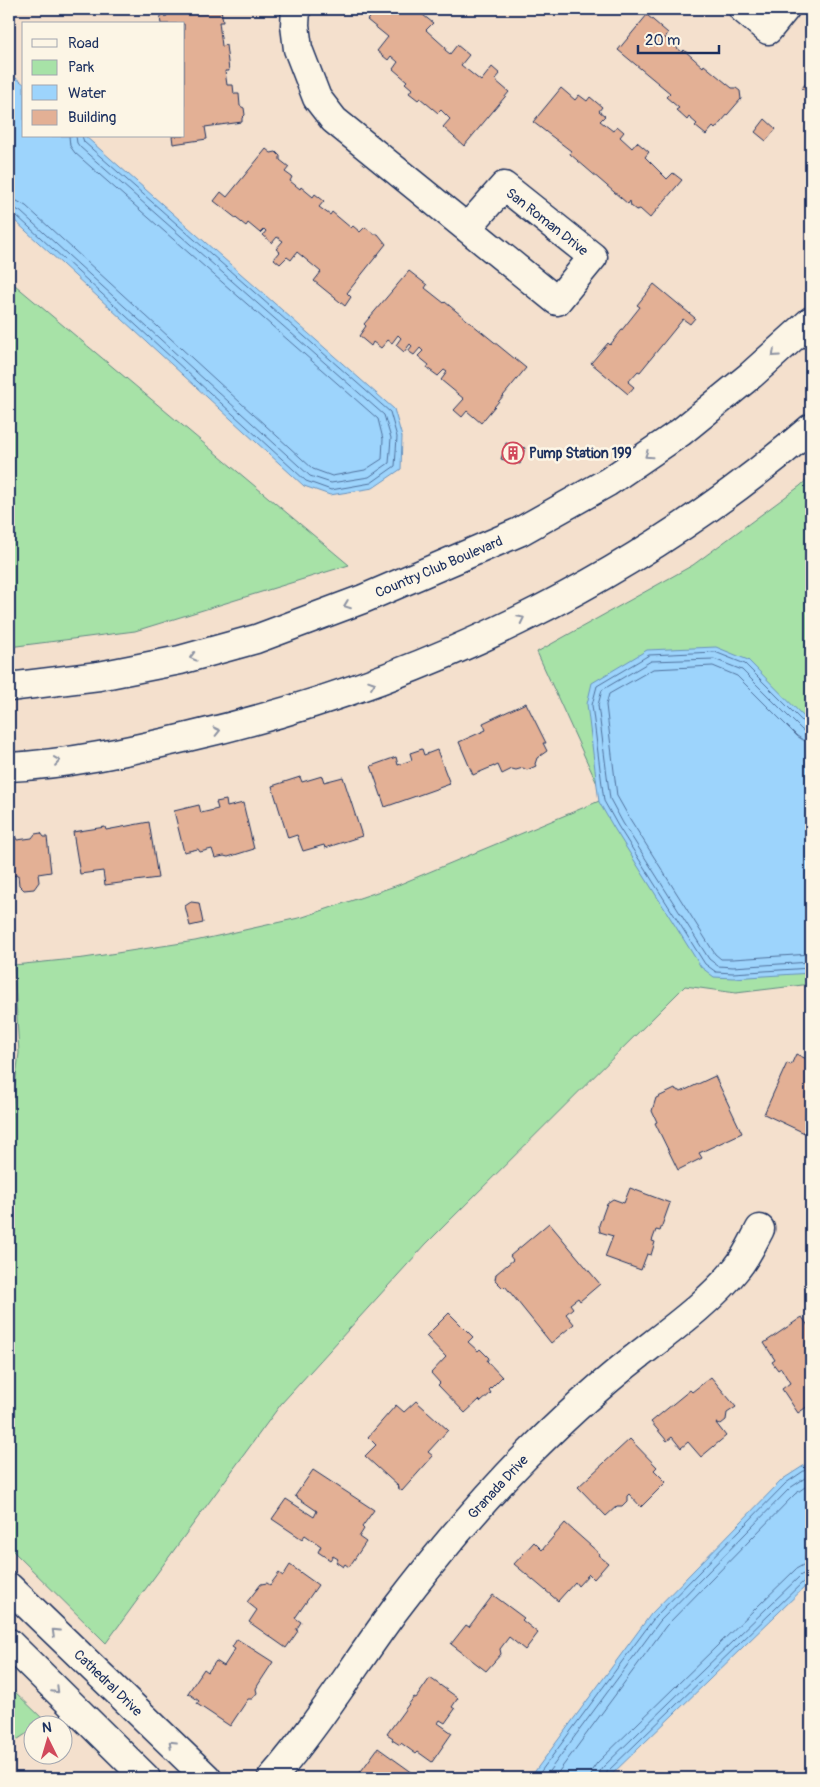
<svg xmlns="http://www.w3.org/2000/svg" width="820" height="1787" viewBox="0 0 820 1787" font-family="Pangolin,sans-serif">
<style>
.green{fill:#a7e2a7;stroke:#618882}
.water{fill:#9dd4fc;stroke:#6992bd}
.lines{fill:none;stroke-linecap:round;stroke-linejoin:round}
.shore{stroke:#4f719d;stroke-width:1}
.building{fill:#e3b095;stroke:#1b2f5e}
.minor-casing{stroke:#1b2f5e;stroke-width:31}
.minor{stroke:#fcf5e5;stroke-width:28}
.oneway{stroke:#8c92a2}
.labels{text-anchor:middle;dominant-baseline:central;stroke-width:5;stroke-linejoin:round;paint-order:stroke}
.street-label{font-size:14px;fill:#1b2f5e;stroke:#fcf5e5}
.poi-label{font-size:14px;font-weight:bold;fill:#1b2f5e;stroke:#fcf5e5;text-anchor:start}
</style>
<rect width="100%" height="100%" fill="#f4e0cd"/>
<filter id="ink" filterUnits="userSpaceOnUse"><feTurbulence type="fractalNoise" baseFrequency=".02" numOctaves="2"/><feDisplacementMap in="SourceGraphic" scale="10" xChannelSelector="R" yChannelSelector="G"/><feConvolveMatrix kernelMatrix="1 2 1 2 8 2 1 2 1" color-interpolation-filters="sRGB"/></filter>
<g filter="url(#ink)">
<path class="green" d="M9,280L349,565L135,631L9,647Z
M811,476V984L736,993L685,986L426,1244L281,1404L106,1643L9,1547V1132L19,1053L14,965L84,958L195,941L303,917L398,885L604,799L537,652L693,565L800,486Z
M9,1686L46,1722L42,1724H32V1730L9,1745Z"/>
<path class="water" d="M9,73L24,84V136H85L394,409L402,437L401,469L373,488L330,495L304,486L14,220L9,217Z
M716,647L748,660L811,724V973L733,978L714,977L701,967L614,828L599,802L587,704L592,683L647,650Z
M811,1461V1581L608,1778H530L651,1614L783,1479Z"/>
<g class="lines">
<path class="shore" d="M9,199L17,201L26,206L313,469L332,476L365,470L382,459L383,439L378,419L75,153L70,146L69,136
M9,207L14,208L21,212L310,476L331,483L369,477L389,463L391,438L384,415L80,147L77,143L76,136
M9,213L17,216L306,481L331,490L371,483L395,466L397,437L390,412L84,142L82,136
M811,727L806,725L745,664L715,652L649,655L597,686L592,705L604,801L618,826L705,964L716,972L733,973L811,968
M811,733L802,730L742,670L714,659L651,661L602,690L598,705L610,799L623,823L709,959L718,966L733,967L811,962
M811,741L803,740L797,736L737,676L713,666L653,669L609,694L606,705L617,796L630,819L715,954L721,959H733L811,954
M536,1778L655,1617L786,1483L811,1466
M544,1778L660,1621L790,1488L811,1474
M554,1778L666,1626L795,1494L811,1483
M591,1778L592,1770L597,1763L796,1569L803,1565L811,1564
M599,1778V1773L602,1768L801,1575L811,1571
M605,1778L607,1772L806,1579L811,1578"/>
</g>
<path class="building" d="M159,9H221L223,22H219L222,46L226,45L229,71H225L227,85H233L234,94H239L240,106L244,108L245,115L242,118V122L205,127L207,139L173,144L172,136H184V24H161L160,17L167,16L166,12L159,13Z
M372,9H421L418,11L433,23L426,30L446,48L445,50L450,54L457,45L469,55L461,65L481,81L492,67L500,74L495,80L509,92L464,146L443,127L450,119L441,110L438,113L420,98L418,100L409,93L412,89L405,83L407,81L393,69L398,62L391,56L388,60L377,51L388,37L367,20L375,11Z
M647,15L668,33L665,38L682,52L684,50L703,67L704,65L732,88H736L740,91L741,99L715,129L713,127L706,135L695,126L697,124L689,117L687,120L676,110L679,108L666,97L670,93L618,50Z
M811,77V97V95L802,88Z
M561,88L575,100L579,95L587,101L590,97L602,107L599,111L605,116L600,121L613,131L617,126L624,132L620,137L632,148L637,142L649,152L645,157L667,179L673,173L682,180L650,218L640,209L636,210L631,206L630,201L628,204L570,154L571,151L533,122Z
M765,119L776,129L766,141L755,132Z
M266,149L271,153L276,152L280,156V160L289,167L285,172L292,177L290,181L300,189L301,187L313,197L315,194L324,201L319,207L330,215L332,212L351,228L353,226L360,232L365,227L374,234H378L386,244L347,293L351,297L345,306L314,281L321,272L297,252L291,260L287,257L280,264L274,259L280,252L276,249L283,241L277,237L272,243L263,235L266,231L264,229L260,233L248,223L246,226L214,201L221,192L227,197Z
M409,271L427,285L425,288L444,303L445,302L526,368L481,423L467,411L462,417L454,410L464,399L441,380L447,372L444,370L438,376L427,368L429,365L418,356L423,351L420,348L414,355L408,351L412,346L410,344L404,352L396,345L401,338L398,335L392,343L388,340L381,348L373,342L371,346L359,336L366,326L364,324Z
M654,284L695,318L690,324L683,319L640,372L638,371L628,382L634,387L628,394L591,363L608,343L610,345L640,307L637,305Z
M506,443L525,448L520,464L501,459Z
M526,703L546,743H543L547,751L537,758L535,764L536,766L527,770L523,768L516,770L512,769L502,774L498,765L494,767V766L473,775L459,742L486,730L483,723Z
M422,749L424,755L437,750L450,784L385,807L371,766L396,757L398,765L412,760L410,753Z
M322,776L324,782L343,777L362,836L325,848L324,845L303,851L297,835L288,838L272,786L300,777L302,782Z
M226,800L227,807L243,803L254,849L228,857L224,856L215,858L212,849L200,852L198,849L184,852L174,811L199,805L201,813L218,809L216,802Z
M149,822L158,878L105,885L103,871L80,874L73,832L105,827L106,830Z
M41,833L44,837H47L51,872L38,874L39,882L34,889L24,890L19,885L18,875L12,876V878H9V837L15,836L17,840L32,838L35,834Z
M191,902L199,903L203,923L190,926L185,906Z
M796,1054L811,1061V1136L764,1114L787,1063L791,1065Z
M715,1076L742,1133L699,1153L702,1158L678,1170L655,1123L657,1122L652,1111L656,1098L675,1089L681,1092Z
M630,1188L670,1203L660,1231L656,1230L652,1241L655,1242L651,1255L647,1254L641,1270L605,1257L613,1236L600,1232L599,1225L607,1203L613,1199L624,1203Z
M549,1223L600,1284L580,1301L578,1298L570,1304L573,1308L566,1314L574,1324L551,1343L505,1286L503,1288L495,1280L496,1274L513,1260L510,1256Z
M449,1313L473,1337L468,1342L478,1351L480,1349L489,1358L487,1361L502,1377L489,1390L491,1393L481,1402L479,1400L465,1413L438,1385L440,1383L431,1373L446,1357L426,1336Z
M802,1317L811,1330V1404L798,1413L782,1389L790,1383L781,1368L778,1370L772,1362L775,1360L764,1343Z
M711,1377L736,1407L727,1413L726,1420L721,1424L716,1423L726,1436L701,1457L688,1442L681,1448L672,1437L667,1441L651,1422L690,1390L692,1392Z
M416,1401L448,1430L428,1452L433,1456L402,1491L397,1487L398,1486L365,1456L376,1445L368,1437L396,1405L404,1412Z
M630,1439L657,1467L654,1470L666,1482L641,1507L629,1494L627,1496V1501L622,1506H617L606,1516L578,1487Z
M313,1470L374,1510L362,1527L364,1529L359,1537L366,1542L349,1567L345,1564L343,1567L336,1562L338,1559L333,1556L330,1560L318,1552L321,1546L305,1535L302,1539L272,1519L286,1499L314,1517L317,1511L295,1496Z
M565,1523L600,1554L598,1555L608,1563L594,1579L589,1574L578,1586L575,1582L558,1601L514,1564L534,1542L542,1550Z
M290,1565L318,1585L295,1618L301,1622L296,1630L298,1631L286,1648L249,1622L257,1610L247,1602L261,1584L267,1583L270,1585L279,1573L283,1576Z
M493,1595L524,1618L522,1620L538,1633L525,1650L509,1637L500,1649L501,1654L486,1671L451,1644L466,1625L469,1627Z
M237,1639L273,1662L258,1685L256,1689L257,1693L252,1699H248L230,1726L197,1704L199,1701L188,1693L204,1669L208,1672L216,1661L224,1666L235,1649L232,1647Z
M430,1678L458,1698L452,1707L455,1709L445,1723L440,1720L438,1723L452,1733L432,1762L418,1752L416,1754L401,1743L400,1745L392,1740L393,1738L387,1734L414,1697L416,1698Z
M378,1748L420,1778H356Z"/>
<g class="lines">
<g class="minor-casing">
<path id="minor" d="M296,9L295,25L298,49L317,98L334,120L557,301L593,257L504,186L467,228
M743,9L768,30L785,9
M9,687L99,676L180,660L256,639L363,599L519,532L608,482L681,432L751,375L811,321
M9,767C69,764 129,751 188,737C416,685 634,581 811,428
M9,1587L207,1778
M9,1643L146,1778
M272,1778C317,1726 353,1667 394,1611C435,1557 479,1504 526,1456C556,1426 588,1396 621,1369C659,1338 707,1306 737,1268C747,1256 753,1242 760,1229"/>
</g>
<use href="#minor" class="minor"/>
</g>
<defs><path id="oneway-chevron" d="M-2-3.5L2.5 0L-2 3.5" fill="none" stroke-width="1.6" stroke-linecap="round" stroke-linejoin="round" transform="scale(1.25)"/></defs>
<g class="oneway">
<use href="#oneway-chevron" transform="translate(775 354) rotate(138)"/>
<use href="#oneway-chevron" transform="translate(648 455) rotate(146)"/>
<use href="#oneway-chevron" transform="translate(347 605) rotate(159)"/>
<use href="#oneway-chevron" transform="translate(521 619) rotate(-26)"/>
<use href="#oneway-chevron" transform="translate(193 657) rotate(165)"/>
<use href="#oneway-chevron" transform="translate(372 684) rotate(-19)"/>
<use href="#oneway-chevron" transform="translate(217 731) rotate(-13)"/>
<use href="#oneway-chevron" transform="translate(57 761) rotate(-8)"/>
<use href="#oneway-chevron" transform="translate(55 1632) rotate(-136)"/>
<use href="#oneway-chevron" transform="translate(56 1690) rotate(45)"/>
<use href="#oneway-chevron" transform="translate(172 1744) rotate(-136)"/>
</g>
</g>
<defs>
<g id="building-ring" transform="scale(1.125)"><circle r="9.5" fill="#fcf5e5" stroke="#d1495b" stroke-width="1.5"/><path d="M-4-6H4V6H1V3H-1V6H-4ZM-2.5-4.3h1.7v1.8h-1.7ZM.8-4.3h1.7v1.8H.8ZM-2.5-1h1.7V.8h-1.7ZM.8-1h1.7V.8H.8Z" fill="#d1495b"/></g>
</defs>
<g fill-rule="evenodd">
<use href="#building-ring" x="513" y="453"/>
</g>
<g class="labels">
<g class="street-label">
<text transform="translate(547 222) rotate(38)">San Roman Drive</text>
<text transform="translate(439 567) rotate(-23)">Country Club Boulevard</text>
<text transform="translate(498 1487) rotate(-47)">Granada Drive</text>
<text transform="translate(108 1683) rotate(44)">Cathedral Drive</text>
</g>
<g class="poi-label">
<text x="529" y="453">Pump Station 199</text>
</g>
</g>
<rect width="820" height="1787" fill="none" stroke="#fcf5e5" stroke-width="30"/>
<rect x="15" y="15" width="790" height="1757" fill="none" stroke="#1b2f5e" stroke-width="2" filter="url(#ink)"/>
<rect x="22" y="22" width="162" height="115" fill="#fcf5e5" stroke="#a2a6af"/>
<rect x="32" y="39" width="25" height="8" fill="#fcf5e5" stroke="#a2a6af"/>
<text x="68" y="48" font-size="15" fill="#1b2f5e">Road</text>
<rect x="32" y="60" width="25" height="15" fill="#a7e2a7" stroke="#a2a6af"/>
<text x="68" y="72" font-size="15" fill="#1b2f5e">Park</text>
<rect x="32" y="85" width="25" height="15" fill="#9dd4fc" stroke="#a2a6af"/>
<text x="68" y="98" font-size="15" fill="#1b2f5e">Water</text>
<rect x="32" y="110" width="25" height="15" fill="#e3b095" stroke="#a2a6af"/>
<text x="68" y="122" font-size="15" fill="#1b2f5e">Building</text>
<g transform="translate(48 1740) rotate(355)"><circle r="24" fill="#fcf5e5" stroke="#a2a6af"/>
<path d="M0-4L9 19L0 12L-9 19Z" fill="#d1495b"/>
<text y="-8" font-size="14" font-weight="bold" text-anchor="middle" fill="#1b2f5e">N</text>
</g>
<path d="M638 45v8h81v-8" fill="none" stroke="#1b2f5e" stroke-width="2.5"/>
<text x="645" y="45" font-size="15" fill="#1b2f5e" stroke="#fcf5e5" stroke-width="4" paint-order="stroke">20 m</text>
</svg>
